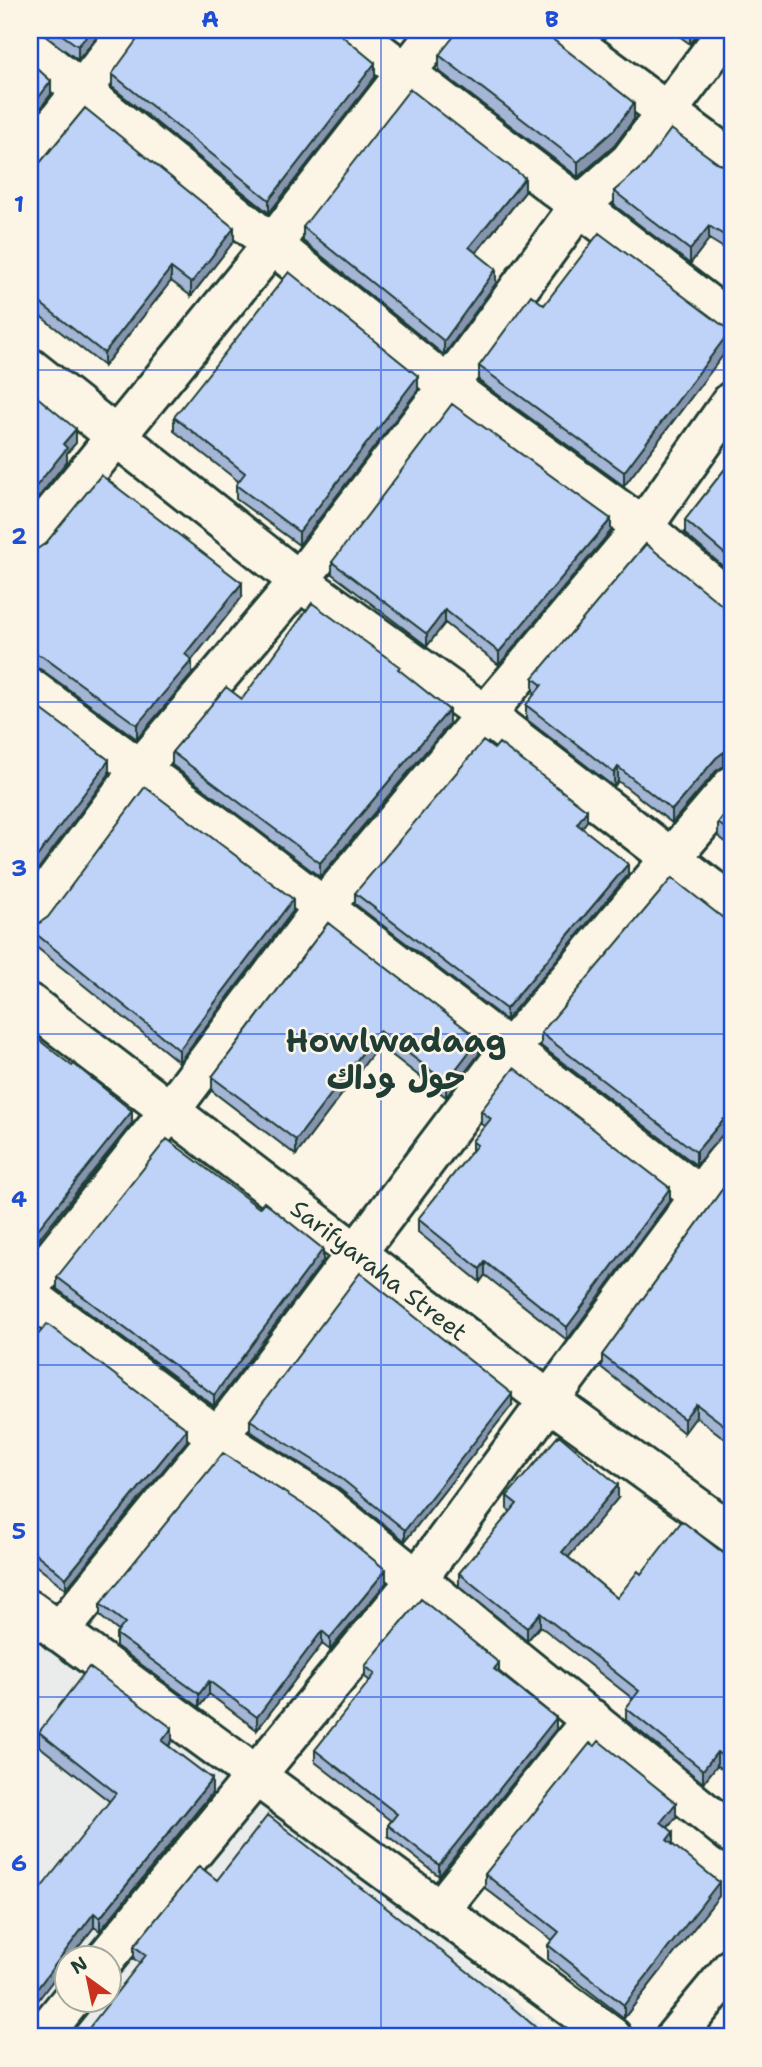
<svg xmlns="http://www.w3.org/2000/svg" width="762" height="2067" viewBox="0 0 762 2067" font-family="'Shantell Sans','Playpen Sans Arabic',sans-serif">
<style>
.built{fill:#eaebeb;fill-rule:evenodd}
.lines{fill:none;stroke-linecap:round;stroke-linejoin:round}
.minor-casing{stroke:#1f3d34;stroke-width:44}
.minor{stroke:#fcf5e5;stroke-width:38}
.wall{fill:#a4b5d5;stroke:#1f3d34;stroke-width:2}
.shaded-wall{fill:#8694ae;stroke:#1f3d34;stroke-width:2}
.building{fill:#bfd3f8;stroke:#1f3d34;stroke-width:2}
.grid{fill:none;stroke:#1d4ed8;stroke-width:2;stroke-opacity:0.55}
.labels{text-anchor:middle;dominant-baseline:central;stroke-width:5;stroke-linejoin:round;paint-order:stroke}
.street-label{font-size:24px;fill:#1f3d34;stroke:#fcf5e5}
.district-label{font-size:32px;font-weight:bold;fill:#1f3d34;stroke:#fcf5e5}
.neatline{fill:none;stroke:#1d4ed8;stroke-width:2.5}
.grid-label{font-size:23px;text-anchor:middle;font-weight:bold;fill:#1d4ed8}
</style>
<rect width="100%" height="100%" fill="#fcf5e5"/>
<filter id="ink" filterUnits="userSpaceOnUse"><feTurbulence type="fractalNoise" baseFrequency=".0143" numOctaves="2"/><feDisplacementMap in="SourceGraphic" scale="14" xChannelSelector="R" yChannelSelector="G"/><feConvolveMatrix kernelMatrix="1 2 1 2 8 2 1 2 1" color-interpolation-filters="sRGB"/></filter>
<g filter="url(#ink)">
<path class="built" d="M30,1627L415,1913L556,2037H30ZM66,1958H108V2000H66Z"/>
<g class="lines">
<g class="minor-casing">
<g id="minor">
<path d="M350,30L732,323"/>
<path d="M556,30L732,160"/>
<path d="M30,49L448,386L643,527L732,602"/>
<path d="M30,157L129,30"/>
<path d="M30,368L299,581L484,714L732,905"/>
<path d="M30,542L272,245L439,30"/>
<path d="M30,688L223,830L699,1195"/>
<path d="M30,916L140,769L299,581L448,386L580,205L630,161L728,30"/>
<path id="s1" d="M30,1004L548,1400L732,1533"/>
<path d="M30,1287L169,1112L322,909L643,527L732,401"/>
<path d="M30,1296L218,1437L325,1505L732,1834"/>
<path d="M30,1610L612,2037"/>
<path d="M59,1632L218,1437L509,1050L732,786"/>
<path d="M439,1911L592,1719"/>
<path d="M106,1958L418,1578L732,1153"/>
<path d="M41,2037L71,2000"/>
<path d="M675,2037L732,1968"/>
</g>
</g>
<use href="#minor" class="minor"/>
</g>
<path class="wall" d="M37,30H103L78,60Z
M671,30H702L690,44Z
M732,45V68L729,65V51Z
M439,55L634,119L614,146L578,177L439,71Z
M112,74L375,77L269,213L112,87Z
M719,164L732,167V253L709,239L690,264L614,205V191Z
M30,165L234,241L191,296L171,281L104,366L30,308Z
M525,192L476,253L496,283L444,355L303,241V227Z
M544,305L730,346L624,486L479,381V366Z
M418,390L299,545L236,499V485L238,481L174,431V417Z
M732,460V574L685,534V520Z
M611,531L499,665L445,623L427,646L332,574V562Z
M30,550L242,597L192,660V674L137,739L42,670L33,666L30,667Z
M732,609V765L724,766L716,771L672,823L618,781L614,787L526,719V705L536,693L533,691V678L728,610Z
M400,671L449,724L320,877L172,765V752L242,699Z
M732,804V847L718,836V823Z
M587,821L582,828L628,875L506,1020L355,904V893Z
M293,911L179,1062L30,942V924Z
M328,923L479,1054L446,1097L379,1045L296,1155L212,1091V1077Z
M732,925V1131L724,1133L696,1165L541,1046V1033Z
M481,1111L670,1200L567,1340L485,1275L480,1282L418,1232V1219L472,1151V1141L485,1127L481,1124Z
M732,1176V1444L696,1417L684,1433L602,1368V1355Z
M259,1208L323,1261L214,1406L57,1289V1277Z
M30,1344L187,1441L66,1589L30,1561Z
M512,1405L405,1541L337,1487L250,1431V1420Z
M507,1496L618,1498L568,1557L617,1598L641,1574L726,1555L732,1550V1777L717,1765L703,1783L626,1720V1708L633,1699L540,1626L527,1641L459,1586V1573L511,1512L507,1509Z
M386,1583L330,1650L322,1644L257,1730L209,1694L199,1707L116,1646V1634L118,1631L100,1616V1604Z
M365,1666L499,1673L556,1729L439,1876L388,1836V1825L391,1821L315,1762V1750L370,1681L365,1677Z
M39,1732L172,1741L169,1746L212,1793L100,1931L94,1927L70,1958H66L109,1801L39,1746Z
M676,1817L668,1828L673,1846L719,1896L624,2018L548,1959V1945L552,1940L485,1888V1874Z
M217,1880L140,1963L134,1959V1946Z"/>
<path class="shaded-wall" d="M92,30H103L78,60V46Z
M690,30H702L690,44Z
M375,63V77L269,213V200Z
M51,81V94L30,122V109Z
M634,103V119L614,146L578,177V162Z
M525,178V192L469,261V247Z
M709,226V239L690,264V250Z
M234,228V241L191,296V283Z
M171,268V281L104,366V353Z
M496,269V283L444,355V341Z
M730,331V346L624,486V472Z
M418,376V390L299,545V532Z
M76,429V443L67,453V461L30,508V494L63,444Z
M611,519V531L499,665V652Z
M242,583V597L187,666L192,660V674L137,739V725L185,654Z
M445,610V623L427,646V634Z
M449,710V724L320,877V863Z
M724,752V766L716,771L672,823V810L716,758Z
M109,760V774L30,880V866Z
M618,767V781L614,787V773Z
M587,810V821L577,834V824Z
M628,864V875L506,1020V1009Z
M293,899V911L179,1062V1050Z
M379,1031V1045L296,1155V1140Z
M479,1039V1054L446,1097V1082Z
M132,1111V1123L30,1250V1239Z
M724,1119V1133L696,1165V1152Z
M670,1188V1200L567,1340V1327Z
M323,1249V1261L214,1406V1395Z
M485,1262V1275L480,1282V1269Z
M512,1394V1405L405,1541V1530Z
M696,1404V1417L684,1433V1419Z
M187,1429V1441L66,1589V1578Z
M618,1485V1498L562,1565V1552Z
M386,1570V1583L330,1650V1638Z
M540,1613V1626L527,1641V1628Z
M322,1631V1644L257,1730V1717Z
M499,1663V1674L494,1669Z
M209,1681V1694L199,1707V1694Z
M556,1718V1729L439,1876V1865Z
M172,1728V1741L162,1754V1741Z
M717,1752V1765L703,1783V1770Z
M212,1779V1793L100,1931V1918Z
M676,1803V1817L661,1836V1822Z
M673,1832V1846L667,1840Z
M719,1882V1896L624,2018V2005Z
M94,1913V1927L70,1958H66V1963L30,2011V1998Z"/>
<path class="building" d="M55,30H92L78,46Z
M144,30H335L375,63L269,200L112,74Z
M459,30H541L634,103L614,130L578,162L439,55Z
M30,62L51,81L30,109Z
M410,89L525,178L469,247L496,269L444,341L303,227Z
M85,108L234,228L191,283L171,268L104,353L30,295V165L39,164Z
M671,129L719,164L732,167V240L709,226L690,250L614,191L645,164Z
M599,233L730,331L624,472L479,366L531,295L544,305Z
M289,272L418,376L299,532L236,485L245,473L174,417Z
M30,391L76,429L63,444L67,448L30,494Z
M452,404L611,519L499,652L445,610L427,634L332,562Z
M732,460V560L685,520Z
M101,475L242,583L185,654L192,660L137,725L42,656L33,653H30V550L37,549L46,543Z
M646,544L728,610L732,609V751L724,752L716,758L672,810L618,767L614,773L526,705L542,685L533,678Z
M312,603L400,667L398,669L449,710L320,863L172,752L226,687L242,699Z
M30,701L109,760L30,866Z
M483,741L494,749L499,743L587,810L577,824L628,864L506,1009L355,893Z
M145,787L293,899L179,1050L30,929V924H38L48,917Z
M732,804V833L718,823Z
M672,878L732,925V1118L724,1119L696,1152L541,1033Z
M328,923L479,1039L446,1082L379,1031L296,1140L212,1077Z
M30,1033L72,1066L74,1064L132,1111L30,1239Z
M514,1068L670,1188L567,1327L485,1262L480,1269L418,1219L477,1145L472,1141L491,1119L481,1111Z
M167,1139L259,1208L264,1202L323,1249L214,1395L57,1277Z
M732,1176V1431L696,1404L684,1419L602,1355Z
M360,1273L512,1394L405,1530L337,1475L250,1420Z
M47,1324L187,1429L66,1578L30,1549V1344Z
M559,1435L618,1485L562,1552L617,1598L638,1571L641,1574L682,1521L726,1555L731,1549L732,1550V1764L717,1752L703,1770L626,1708L639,1691L540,1613L527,1628L459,1573L517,1504L507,1496Z
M223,1453L312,1510L386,1570L330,1638L322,1631L257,1717L209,1681L199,1694L116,1634L125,1623L100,1604Z
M421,1599L499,1663L494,1669L556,1718L439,1865L388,1825L397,1814L315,1750L375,1674L365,1666Z
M89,1667L172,1728L162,1741L212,1779L100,1918L94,1913L30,1998V1902L116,1793L39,1732Z
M599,1741L676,1803L661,1822L673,1832L667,1840L719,1882L624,2005L548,1945L559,1932L485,1874L590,1743L595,1746Z
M268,1815L505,2001L547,2037H82L146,1955L134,1946L199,1866L217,1880Z"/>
</g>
<path class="grid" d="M381,30V2037M30,370H732M30,702H732M30,1034H732M30,1365H732M30,1697H732"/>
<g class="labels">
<g class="street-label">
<text stroke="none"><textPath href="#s1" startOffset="439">Sarifyaraha Street</textPath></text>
</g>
<g class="district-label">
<text x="396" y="1040">Howlwadaag<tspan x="396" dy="37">حول وداك</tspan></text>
</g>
</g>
<rect width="762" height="2067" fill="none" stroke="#fcf5e5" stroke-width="77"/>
<g transform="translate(88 1979) rotate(327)"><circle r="33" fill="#fcf5e5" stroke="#a4ab9e" stroke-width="2"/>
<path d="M0-5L12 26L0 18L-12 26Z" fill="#c8321e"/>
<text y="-10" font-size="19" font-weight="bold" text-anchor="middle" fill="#1f3d34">N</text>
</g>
<rect x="38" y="38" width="686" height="1990" class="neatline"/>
<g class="grid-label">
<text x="210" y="27">A</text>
<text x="552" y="27">B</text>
<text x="19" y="212">1</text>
<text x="19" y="544">2</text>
<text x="19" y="876">3</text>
<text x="19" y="1207">4</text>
<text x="19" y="1539">5</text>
<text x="19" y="1871">6</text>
</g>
</svg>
